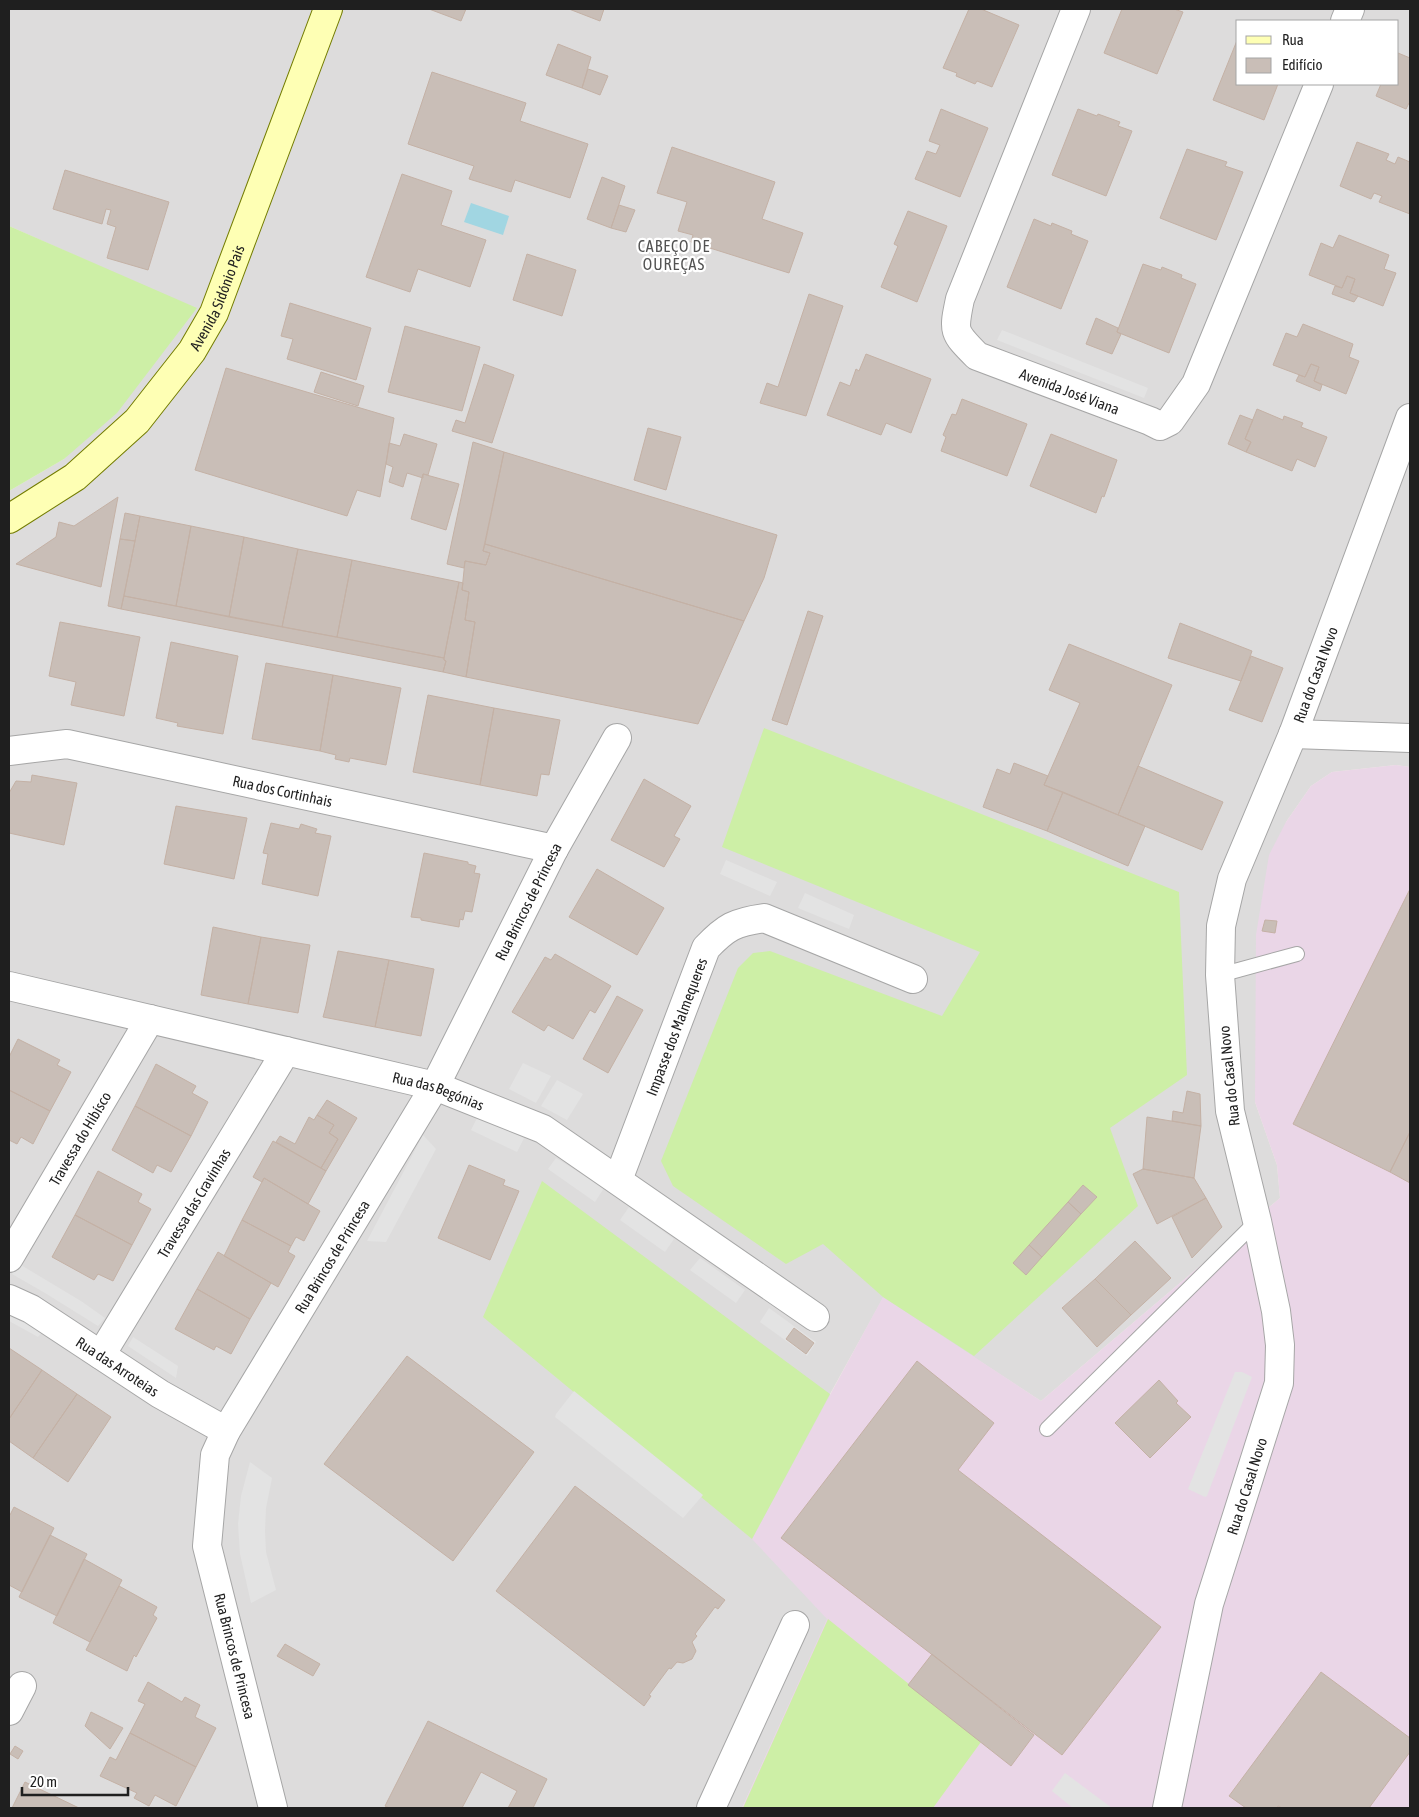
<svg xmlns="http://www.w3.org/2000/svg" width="1419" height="1817" viewBox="0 0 1419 1817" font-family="'Asap Condensed',sans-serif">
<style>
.residential{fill:#dddcdc;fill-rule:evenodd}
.industrial{fill:#ead6e7}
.grass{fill:#cdefa6}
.parking{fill:#e3e3e3}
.water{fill:#a1d6e2}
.building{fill:#c9beb7;stroke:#c4b1a5}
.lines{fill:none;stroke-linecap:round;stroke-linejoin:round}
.lane-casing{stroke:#a6a6a6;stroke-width:16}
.street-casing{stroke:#a6a6a6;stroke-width:30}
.secondary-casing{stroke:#737c00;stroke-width:30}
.lane{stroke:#fff;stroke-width:14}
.street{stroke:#fff;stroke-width:28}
.secondary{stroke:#feffb4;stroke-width:28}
.labels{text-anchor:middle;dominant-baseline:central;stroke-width:4.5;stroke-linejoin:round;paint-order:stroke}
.street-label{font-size:15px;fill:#1f1f1f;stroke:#fff}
.neighbourhood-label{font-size:16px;letter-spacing:1px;fill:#525252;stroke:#fff}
</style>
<rect width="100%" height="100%" fill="#f1ece4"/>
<path class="residential" d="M9,9H1410V767L1396,765L1332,772L1311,786L1286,822L1255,1102L1277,1165L1280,1198L1041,1401L883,1298L830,1394L828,1619L742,1808H9V491L64,459L196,309L9,226ZM1238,21H1398V84H1238Z"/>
<path class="industrial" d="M1396,765L1410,767V1808H742L827,1619L752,1539L883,1297L1041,1401L1280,1198L1277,1165L1255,1102L1256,935L1269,855L1286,822L1311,786L1332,772Z"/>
<path class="grass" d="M9,226L197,308L117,413L64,459L9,491Z
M764,728L1179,892L1187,1075L1110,1128L1138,1206L974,1356L883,1297L823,1244L786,1264L673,1186L661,1161L738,968L753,953L770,951L942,1016L980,952L722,847Z
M542,1181L830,1394L752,1539L483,1317Z
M828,1619L981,1742L933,1808H743Z"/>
<path class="parking" d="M1002,330L1148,388L1144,398L997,340Z
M726,860L777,882L770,896L720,874Z
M805,893L854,915L849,929L798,908Z
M523,1063L551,1076L536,1103L509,1089Z
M557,1080L583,1094L567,1120L541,1106Z
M478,1116L524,1138L517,1152L471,1130Z
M423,1135L436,1149L386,1242L367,1241Z
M556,1158L604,1188L595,1202L548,1169Z
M629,1207L674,1239L665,1252L620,1220Z
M700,1258L745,1290L736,1303L690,1270Z
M16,1262L81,1301L105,1318L98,1326L45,1293L12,1274Z
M9,1308L43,1331L38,1337L9,1321Z
M769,1308L816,1342L807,1356L760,1322Z
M133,1337L178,1366L176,1378L128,1346Z
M1235,1372H1242L1252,1377L1207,1496L1205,1497L1188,1489Z
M574,1391L703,1495L683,1518L555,1417L556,1414Z
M250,1462L272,1478L266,1508L265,1531L266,1552L276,1590L251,1603L240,1554L238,1524L241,1496Z
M1065,1773L1112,1808H1073L1052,1791Z"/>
<path class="water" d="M471,203L509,216L503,235L464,222Z"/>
<path class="building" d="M429,9H466L461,21Z
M569,9H604L600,21Z
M969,9H981L1019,25L992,87L977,81L975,84L956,76L957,73L943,68Z
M1122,9H1174L1183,12L1157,74L1104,53Z
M1238,38V84H1278L1264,120L1213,100Z
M558,44L591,57L582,88L546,75Z
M1398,53L1410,58V104L1409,103L1406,109L1376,96L1381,84H1398Z
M588,69L608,76L600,95L582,88Z
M432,72L526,103L520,121L588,144L570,198L515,180L511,192L469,179L474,166L408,144Z
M941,109L988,128L960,197L915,179L927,151L936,154L940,145L929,141Z
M1078,109L1097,116L1098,114L1120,122L1118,126L1132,131L1106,196L1052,175Z
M1357,142L1389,154L1386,160L1395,164L1398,157L1410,162V214L1379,202L1382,196L1374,193L1371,199L1340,186Z
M672,147L775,182L762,219L803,233L789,273L691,242L693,235L678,231L687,202L657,193Z
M1187,149L1227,162L1225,166L1243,172L1216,240L1160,218Z
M65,170L169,202L148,270L107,258L116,227L107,224L111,210L106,209L102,224L53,209Z
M402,174L452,191L441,225L486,240L470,287L418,269L410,292L366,277Z
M602,177L625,186L611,228L587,219Z
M619,205L635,210L626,232L611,228Z
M908,211L947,226L917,302L881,287L898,246L894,244Z
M1034,219L1051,226L1052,223L1072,231L1071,234L1088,241L1061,309L1007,287Z
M1339,235L1389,255L1384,269L1396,273L1383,306L1350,293L1355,279L1347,276L1342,288L1309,275L1321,243L1333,248Z
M527,254L576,270L562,316L513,300Z
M1143,264L1161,270L1162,267L1182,275L1181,278L1196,284L1169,353L1117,332Z
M1347,276L1355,279L1350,293L1358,296L1354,302L1332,294L1335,286L1342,288Z
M809,294L843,306L806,416L760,403L767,383L778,387Z
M290,303L371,328L356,380L287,359L293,339L281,336Z
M1096,318L1118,328L1117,332L1121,334L1112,354L1086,344Z
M1303,324L1353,344L1349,357L1359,361L1346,394L1314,381L1319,367L1311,364L1305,377L1273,365L1286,333L1297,337Z
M405,326L480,347L462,411L388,392Z
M866,354L931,379L911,433L886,423L881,435L827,415L840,382L850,386L856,369L859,371Z
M484,364L514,375L492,443L452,431L456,420L465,423Z
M1311,364L1319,367L1314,381L1322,385L1320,391L1296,381L1299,375L1305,377Z
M226,368L394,418L380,497L357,490L347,516L195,470Z
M321,372L364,386L358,406L314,392Z
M962,399L1027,424L1007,476L941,451L946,437L943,435L952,414L956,415Z
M1257,409L1283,420L1284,416L1303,423L1301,427L1327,437L1315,467L1297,459L1292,471L1246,452L1251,442L1245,439Z
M1240,415L1253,420L1245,439L1251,442L1246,452L1228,444Z
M648,428L681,437L666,490L634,480Z
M404,434L437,444L428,475L423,474V478L407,473L403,487L389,482L393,467L386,464L389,443L400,446Z
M1051,434L1117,460L1104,497L1102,496L1096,513L1030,486Z
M473,442L504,452L483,551L490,553L486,565L465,561L464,568L447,564Z
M504,452L777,535L764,578L744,621L485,544Z
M423,474L459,484L446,530L411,519Z
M118,497L101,587L16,564L56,537L59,522L74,526Z
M125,513L140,516L135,541L120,539Z
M140,516L191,526L176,606L124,596Z
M191,526L244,537L229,617L176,606Z
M244,537L298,549L282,627L229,617Z
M120,539L135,541L121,609L108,606Z
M485,544L744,621L698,724L466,677L475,622L465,620L469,592L462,590L465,561L486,565L490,553L483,551Z
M298,549L352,560L337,637L282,627Z
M352,560L459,582L444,658L337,637Z
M459,582L463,583L462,590L469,592L465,620L475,622L466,677L443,672L446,661L444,660V658Z
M124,596L444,658V660L446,661L443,672L121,609Z
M808,611L823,616L787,725L772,720Z
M60,622L140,637L124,716L71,705L76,682L49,676Z
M1180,623L1252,651L1241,681L1168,658Z
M171,642L238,656L223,734L177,726L178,723L156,718Z
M1069,644L1172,685L1118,815L1044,785L1080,703L1049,690Z
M1251,656L1283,668L1262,722L1229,710Z
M266,663L333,675L320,751L252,739Z
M333,675L401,688L386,765L350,758L349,762L335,759L336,755L320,751Z
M428,695L494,708L480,785L413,772Z
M494,708L560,720L549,775L541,774L537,796L480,785Z
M1014,763L1048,776L1044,785L1063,792L1047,831L983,807L997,769L1010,774Z
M1138,766L1223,802L1202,850L1118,815Z
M32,775L77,783L64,845L9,833V793L16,781L31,782Z
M644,779L691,806L674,836L680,839L664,867L611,840Z
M1063,792L1145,826L1128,866L1047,831Z
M176,806L247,818L234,879L164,864Z
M271,823L299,829L301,824L317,829L315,833L331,836L318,896L262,884L268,854L263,853Z
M424,853L468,862V864L476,866L474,873L480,874L472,912L465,911L463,920L460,919L459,927L421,920V918L411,917Z
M597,869L664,908L637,955L569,917Z
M1410,889V1132L1390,1172L1293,1124Z
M1265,920L1277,921L1275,933L1262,931Z
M213,927L261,937L248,1004L201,995Z
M261,937L310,945L298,1013L248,1004Z
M338,951L389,960L375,1027L323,1017L326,1006Z
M555,954L611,986L595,1013L590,1010L573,1039L548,1025L544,1031L512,1012L545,957L551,960Z
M389,960L434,969L421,1036L375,1027Z
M617,996L643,1010L608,1073L583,1059Z
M18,1039L60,1060L57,1065L71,1072L50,1111L9,1090V1057Z
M156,1064L196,1086L192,1093L208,1102L191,1136L135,1106Z
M9,1090L50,1111L33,1144L21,1137L17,1144L9,1140Z
M1187,1091L1200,1094L1201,1126L1172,1121L1173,1111L1183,1113Z
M327,1100L357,1118L326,1171L321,1168L338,1139L329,1133L334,1125L317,1115Z
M135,1106L191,1136L171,1172L157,1165L153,1173L112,1150Z
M317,1115L334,1125L329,1133L338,1139L321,1168L276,1142L280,1136L295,1144L309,1117L314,1120Z
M1147,1117L1201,1126L1194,1178L1143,1169Z
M1410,1132V1183L1390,1172Z
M273,1141L326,1171L308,1204L264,1178L262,1182L253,1177Z
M469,1165L505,1180L503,1185L519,1191L490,1260L438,1238Z
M1143,1169L1194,1178L1206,1198L1157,1224L1133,1174Z
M98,1171L142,1194L138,1202L151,1209L132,1245L75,1215Z
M264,1178L320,1211L304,1241L296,1237L291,1246L242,1220Z
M1083,1185L1097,1197L1081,1214L1068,1202Z
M1206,1198L1222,1227L1192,1258L1172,1217Z
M1068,1202L1081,1214L1042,1257L1029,1245Z
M75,1215L132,1245L113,1281L98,1274L94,1280L52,1257Z
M242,1220L291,1246L288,1252L295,1256L278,1287L224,1256Z
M1135,1241L1171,1278L1131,1315L1095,1279Z
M1029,1245L1042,1257L1026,1275L1013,1263Z
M218,1252L271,1283L250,1319L197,1289Z
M1095,1279L1131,1315L1097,1347L1062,1308Z
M197,1289L250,1319L231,1354L216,1346L214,1350L175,1329Z
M794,1328L814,1343L806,1354L786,1339Z
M9,1348L42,1370L9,1419Z
M407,1356L534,1452L453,1561L324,1464Z
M917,1361L994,1423L958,1470L1161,1627L1062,1755L781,1538Z
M42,1370L77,1394L33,1458L9,1441V1419Z
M1159,1380L1178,1401L1176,1403L1191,1417L1150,1458L1115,1423Z
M77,1394L111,1417L68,1482L33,1458Z
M575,1486L725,1600L718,1609L715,1607L695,1634L697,1636L692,1642L696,1651L692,1659L683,1663L677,1662L671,1669L669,1668L649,1695L651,1696L644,1706L496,1591Z
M14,1507L54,1528L22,1592L9,1585V1514L10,1515Z
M50,1535L87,1554L57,1616L19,1597Z
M84,1559L122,1580L90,1642L53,1623Z
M119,1586L157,1607L153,1615L157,1618L136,1657L134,1655L127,1671L86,1650Z
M285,1644L320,1664L313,1676L277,1656Z
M932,1654L1034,1735L1011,1766L908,1685Z
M1321,1672L1410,1738V1752L1369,1808H1282L1278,1806L1277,1808H1246L1229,1796Z
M148,1682L182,1702L185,1697L200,1705L195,1717L216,1728L196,1767L130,1733L145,1704L138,1701Z
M91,1712L123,1728L110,1749L85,1726Z
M428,1721L547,1779L533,1808H508L517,1791L481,1772L462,1808H389L385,1806Z
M130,1733L196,1767L176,1806L155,1795L149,1806L134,1798L137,1793L100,1776L110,1757L116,1760Z
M15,1746L23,1751L18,1759L10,1754Z
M25,1782L79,1808H12Z"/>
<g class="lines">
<g class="lane-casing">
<path id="lane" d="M1220,975L1297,954
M1047,1429L1257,1221"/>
</g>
<g class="street-casing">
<g id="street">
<path id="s1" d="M1076,9L960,299C953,332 953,332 977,356L1150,421L1160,426L1170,421L1196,384L1319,84"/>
<path d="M1345,21L1350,9"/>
<path d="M1293,734L1410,738"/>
<path id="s2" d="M9,751L67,744L554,849"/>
<path id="s3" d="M9,986L435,1086L543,1129L815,1317"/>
<path id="s4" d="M618,1180L706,948C726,927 735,922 764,918L913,979"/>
<path id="s5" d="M9,1258L150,1019"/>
<path id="s6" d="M9,1299L31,1309L160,1394L226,1431"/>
<path id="s7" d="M101,1355L286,1051"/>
<path d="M9,1711L22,1686"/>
<path id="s8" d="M273,1808L207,1546L215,1455L226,1431L435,1086L554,849L617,738"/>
<path d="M711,1808L795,1625"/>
<path id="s9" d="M1167,1808L1209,1604L1279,1383L1280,1345L1276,1311L1257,1221L1230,1111L1220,975L1221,926L1232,879L1293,734L1410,418"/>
</g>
</g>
<g class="secondary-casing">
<g id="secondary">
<path id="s10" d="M9,519L75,477L137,421L192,351L214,313L328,9"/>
</g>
</g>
<use href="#lane" class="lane"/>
<use href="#street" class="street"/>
<use href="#secondary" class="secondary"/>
</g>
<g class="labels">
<g class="street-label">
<text stroke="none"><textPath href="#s10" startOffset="310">Avenida Sidónio Pais</textPath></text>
<text stroke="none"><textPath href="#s1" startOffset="476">Avenida José Viana</textPath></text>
<text stroke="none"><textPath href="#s9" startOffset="1172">Rua do Casal Novo</textPath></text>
<text stroke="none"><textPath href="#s2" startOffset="279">Rua dos Cortinhais</textPath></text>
<text stroke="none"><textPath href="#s8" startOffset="998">Rua Brincos de Princesa</textPath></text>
<text stroke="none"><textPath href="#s4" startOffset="164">Impasse dos Malmequeres</textPath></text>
<text transform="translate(1229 1076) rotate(-96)">Rua do Casal Novo</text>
<text stroke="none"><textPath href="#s3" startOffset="442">Rua das Begónias</textPath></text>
<text stroke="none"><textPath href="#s5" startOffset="139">Travessa do Hibísco</textPath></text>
<text stroke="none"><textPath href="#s7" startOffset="178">Travessa das Cravinhas</textPath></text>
<text stroke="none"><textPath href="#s8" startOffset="592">Rua Brincos de Princesa</textPath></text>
<text stroke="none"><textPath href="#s6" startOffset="128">Rua das Arroteias</textPath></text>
<text stroke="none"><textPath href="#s9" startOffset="332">Rua do Casal Novo</textPath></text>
<text transform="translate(235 1656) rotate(76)">Rua Brincos de Princesa</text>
</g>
<g class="neighbourhood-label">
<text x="674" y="246">CABEÇO DE<tspan x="674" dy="18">OUREÇAS</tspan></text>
</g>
</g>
<rect width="1419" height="1817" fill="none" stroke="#1f1f1f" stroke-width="20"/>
<rect x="1236" y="20" width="162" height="65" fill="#ffffff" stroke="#a5a5a5"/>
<rect x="1246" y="36" width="25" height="8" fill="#feffb4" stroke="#a5a5a5"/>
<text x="1282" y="45" font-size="15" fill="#1f1f1f">Rua</text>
<rect x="1246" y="58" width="25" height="15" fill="#c9beb7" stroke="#a5a5a5"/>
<text x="1282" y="70" font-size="15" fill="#1f1f1f">Edifício</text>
<path d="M22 1787v8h106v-8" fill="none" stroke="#1f1f1f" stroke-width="2.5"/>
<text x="30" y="1787" font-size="15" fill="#1f1f1f" stroke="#ffffff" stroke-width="4" paint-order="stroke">20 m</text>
</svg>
